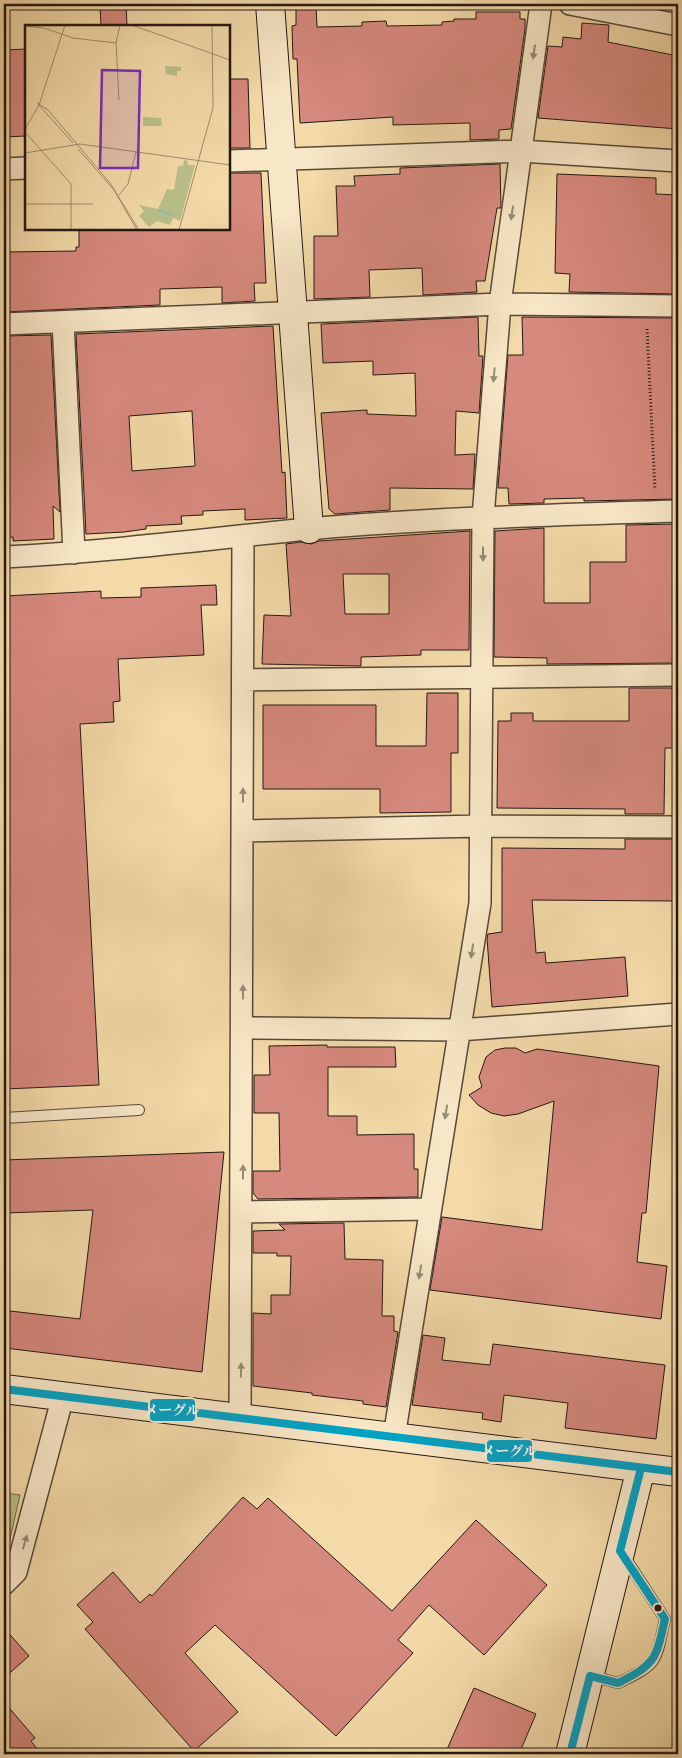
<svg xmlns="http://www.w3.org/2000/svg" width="682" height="1758" viewBox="0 0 682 1758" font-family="'IM FELL Double Pica','Noto Serif JP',serif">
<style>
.green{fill:#bac089;stroke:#6f6c4e}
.building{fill:#d6897d;stroke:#241813;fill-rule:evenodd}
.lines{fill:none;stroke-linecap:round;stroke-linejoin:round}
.lane-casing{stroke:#584838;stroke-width:12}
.street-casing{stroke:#584838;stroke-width:24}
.secondary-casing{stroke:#241813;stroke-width:30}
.path{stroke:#241813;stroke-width:3;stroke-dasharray:1 2.5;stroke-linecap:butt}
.lane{stroke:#f8e7c7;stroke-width:10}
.street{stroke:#f8e7c7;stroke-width:21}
.secondary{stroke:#f8e7c7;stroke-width:28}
.bus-1-casing{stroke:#f8e7c7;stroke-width:11}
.bus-1{stroke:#02a2c5;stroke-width:8}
.oneway{fill:#998a76}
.bus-dot{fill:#241813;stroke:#f8e7c7;stroke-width:2}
.inset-river{fill:none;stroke:#9cbaab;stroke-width:2.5}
.inset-road{fill:none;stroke:#a18c6d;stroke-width:1}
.view{fill:#7b2cbf;fill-opacity:0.15;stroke:#7b2cbf;stroke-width:2.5}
.inset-edge{fill:none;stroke:#241813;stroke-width:2.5}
.line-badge{stroke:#f8e7c7;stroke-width:2}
.badge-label{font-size:14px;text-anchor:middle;font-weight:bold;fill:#fff}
</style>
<rect width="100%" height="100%" fill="#f4daa9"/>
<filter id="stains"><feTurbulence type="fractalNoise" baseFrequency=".004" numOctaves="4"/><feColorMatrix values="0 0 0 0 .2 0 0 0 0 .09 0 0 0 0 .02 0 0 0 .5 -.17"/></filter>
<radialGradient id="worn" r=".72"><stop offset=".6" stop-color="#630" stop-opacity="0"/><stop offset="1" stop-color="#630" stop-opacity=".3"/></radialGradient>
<path class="green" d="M4,1493L20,1495L4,1565Z"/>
<path class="building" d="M126,4L127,26H101L100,5Z
M296,5H316L317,27L362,26V22L386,21L387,26L442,25V22L454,21V19H476V12H520V19H525V29L511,129L499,130V139L470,140V123L393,125V117L300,123L297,59H293L292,26L296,25Z
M582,23L609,25L608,42L678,56V129L538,118L548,46L562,47L563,37L581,39Z
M26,49V136L4,137V50Z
M229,79H248L250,148H229Z
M500,164L501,208H497L485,281H476L477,292L423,295L422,268L369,270L370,297L314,299V236H338L336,186H355L354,176L400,174V168Z
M229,173H261L266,283H254L255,301L222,303V287L160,289V305L4,312V252L76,251V247H79V229H229Z
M557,174L656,178V194L678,195V294L569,292L570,274L555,273Z
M478,317L479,356H483L479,413L456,411L455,455L475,454L473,489L390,488V510L335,514L329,509L321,413L367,410V414L416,416L415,373L373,375V361L323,363L321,324Z
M522,317L678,318V499L584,501V498L544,499V503L509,504L508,488H498L508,355H523Z
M273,326L282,473L285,472L287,518L245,520V509L203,511V515L181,516L182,524L146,526V529L124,532L86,534L76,334ZM192,411L195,466L132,471L129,416Z
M51,335L60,512L53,506L54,539L13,541V537L4,538V336Z
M678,524V663L547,664V658L494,657L495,531L544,528V603H590V562H626V525Z
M470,531L469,650H421V655L361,657V666L262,664L264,615L291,616L286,544L301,542L311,544L319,541ZM343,574H389V614H345Z
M216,585L217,605H201L204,655L118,659L120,701L113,702L114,722L80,724L99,1085L4,1089V596L101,591V598L141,597V588Z
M678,688V748H665L664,814H625V809L497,808L498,721H511V713H533V721H629V688Z
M427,693H458V753H451V812L380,813V789H263V705H376V746H426Z
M625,839H678V896H675V901L532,900L536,953L545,952L546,963L625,957L628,996L492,1007L487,938L488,934L502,932V848L625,849Z
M327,1045V1047H395L396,1067H328V1116H357V1135L414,1134V1169H418V1197L258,1199L253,1193V1171H280L279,1113H254V1075H270L269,1046Z
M505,1048H516L525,1053L537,1049L659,1066L646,1213H642L637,1262L667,1266L661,1319L430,1290L442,1217L542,1230L554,1101L518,1114L504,1116L491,1113L478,1105L469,1095L482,1087L479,1077L486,1057L495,1050Z
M224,1152L202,1372L5,1348L10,1311L80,1319L93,1210L4,1213V1160Z
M344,1223L345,1259L383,1260L382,1316H394V1331L398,1332L386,1407L363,1404V1401L312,1395V1393L253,1386V1313L271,1314V1295H290L291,1256H277V1253H253V1231L285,1230L279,1224Z
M423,1335L445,1338L442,1360L471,1363L490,1365L493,1344L665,1365L656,1439L565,1428L568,1403L504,1395L501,1422L482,1419L483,1413L412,1405Z
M243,1497L257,1509L268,1498L392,1611L476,1520L547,1585L484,1655L429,1605L398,1640L413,1653L336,1736L215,1625L185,1653L238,1712L194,1751L85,1629L93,1622L77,1605L113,1572L140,1603L150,1594L152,1596Z
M4,1628L29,1656L4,1678Z
M474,1688L536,1714L519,1754H445Z
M4,1702L35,1738L31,1741L41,1754H4Z"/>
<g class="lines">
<g class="lane-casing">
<path id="lane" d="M4,1118L139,1110
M591,1676L618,1683C660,1663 655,1663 665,1619L624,1556"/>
</g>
<g class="street-casing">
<path id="street" d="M570,4L678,25
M229,161L521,151L678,161
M4,169L26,168
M63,322L74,553
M4,324L500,304L678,306
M4,557C106,552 207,539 308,529C431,518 555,515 678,511
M243,680L678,675
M243,831L481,826L678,827
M243,1028L459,1030L678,1014
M243,1212L430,1209
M240,1418L243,536
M394,1437L480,903L483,517L500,304L541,4
M4,1584L16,1572L63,1396"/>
</g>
<g class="secondary-casing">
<path id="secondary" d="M270,4L309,529
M4,1389L678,1472
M570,1754L641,1468"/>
</g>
<path class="path" d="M647,329L655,490"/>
<use href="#lane" class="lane"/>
<use href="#street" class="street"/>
<use href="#secondary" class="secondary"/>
<g class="bus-1-casing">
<path id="bus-1" d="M4,1389L678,1472
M590,1676L618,1683C656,1664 656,1659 665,1619L620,1551L641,1468
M570,1754L590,1676"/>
</g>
<use href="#bus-1" class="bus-1"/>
</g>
<defs><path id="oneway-solid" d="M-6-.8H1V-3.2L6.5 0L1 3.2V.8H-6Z" transform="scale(1.25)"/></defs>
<g class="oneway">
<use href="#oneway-solid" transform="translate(534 52) rotate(98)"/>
<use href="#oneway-solid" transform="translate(512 213) rotate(98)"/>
<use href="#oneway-solid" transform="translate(494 375) rotate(95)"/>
<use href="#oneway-solid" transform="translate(483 554) rotate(90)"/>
<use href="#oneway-solid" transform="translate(243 795) rotate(-90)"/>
<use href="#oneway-solid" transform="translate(472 951) rotate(99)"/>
<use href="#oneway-solid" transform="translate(243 992) rotate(-90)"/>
<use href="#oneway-solid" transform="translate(446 1112) rotate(99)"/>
<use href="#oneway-solid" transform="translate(243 1172) rotate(-90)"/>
<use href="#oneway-solid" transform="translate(420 1272) rotate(99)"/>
<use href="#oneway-solid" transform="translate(241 1370) rotate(-89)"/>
<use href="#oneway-solid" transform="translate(25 1542) rotate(-74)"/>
</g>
<circle class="bus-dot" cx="658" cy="1608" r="4.5"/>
<g transform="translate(25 25)">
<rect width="205" height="205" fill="#f4daa9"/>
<path d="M140,41L156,42V46H152V51L141,49ZM118,92L136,93L137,101H118ZM159,135L163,136L162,140H170L155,196L148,193L145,200L132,196L124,202L114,191L119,186L114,180L133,184L142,164L149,165L153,141H158Z" fill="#bac089"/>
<path class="inset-river" d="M133,185L149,190"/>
<path class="inset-road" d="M107,0L205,35M0,1L19,3L48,13L91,18M94,75L91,18L95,0M12,78L23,85L85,158L114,205M13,79L48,118M0,104L14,80L40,0M0,107L46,159V205M53,124L89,165L112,205M0,128L55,119L205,140M94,170L103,159L111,127M0,179H68M154,205L188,83L187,0"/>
<path class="view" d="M77,45L115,46L113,143H75Z"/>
<rect width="205" height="205" class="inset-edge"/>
</g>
<g class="line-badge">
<rect x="149" y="1398" width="47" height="24" rx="5" fill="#02a2c5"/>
<rect x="486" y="1439" width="47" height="24" rx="5" fill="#02a2c5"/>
</g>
<g class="badge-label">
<text x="172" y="1415">メーグル</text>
<text x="509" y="1456">メーグル</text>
</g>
<rect width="682" height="1758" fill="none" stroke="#f4daa9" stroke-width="20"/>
<rect x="5" y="5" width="672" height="1748" fill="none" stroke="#241813" stroke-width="2.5"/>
<rect x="10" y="10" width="662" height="1738" fill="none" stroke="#241813"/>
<rect width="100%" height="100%" filter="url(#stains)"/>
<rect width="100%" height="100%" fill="url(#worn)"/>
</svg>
